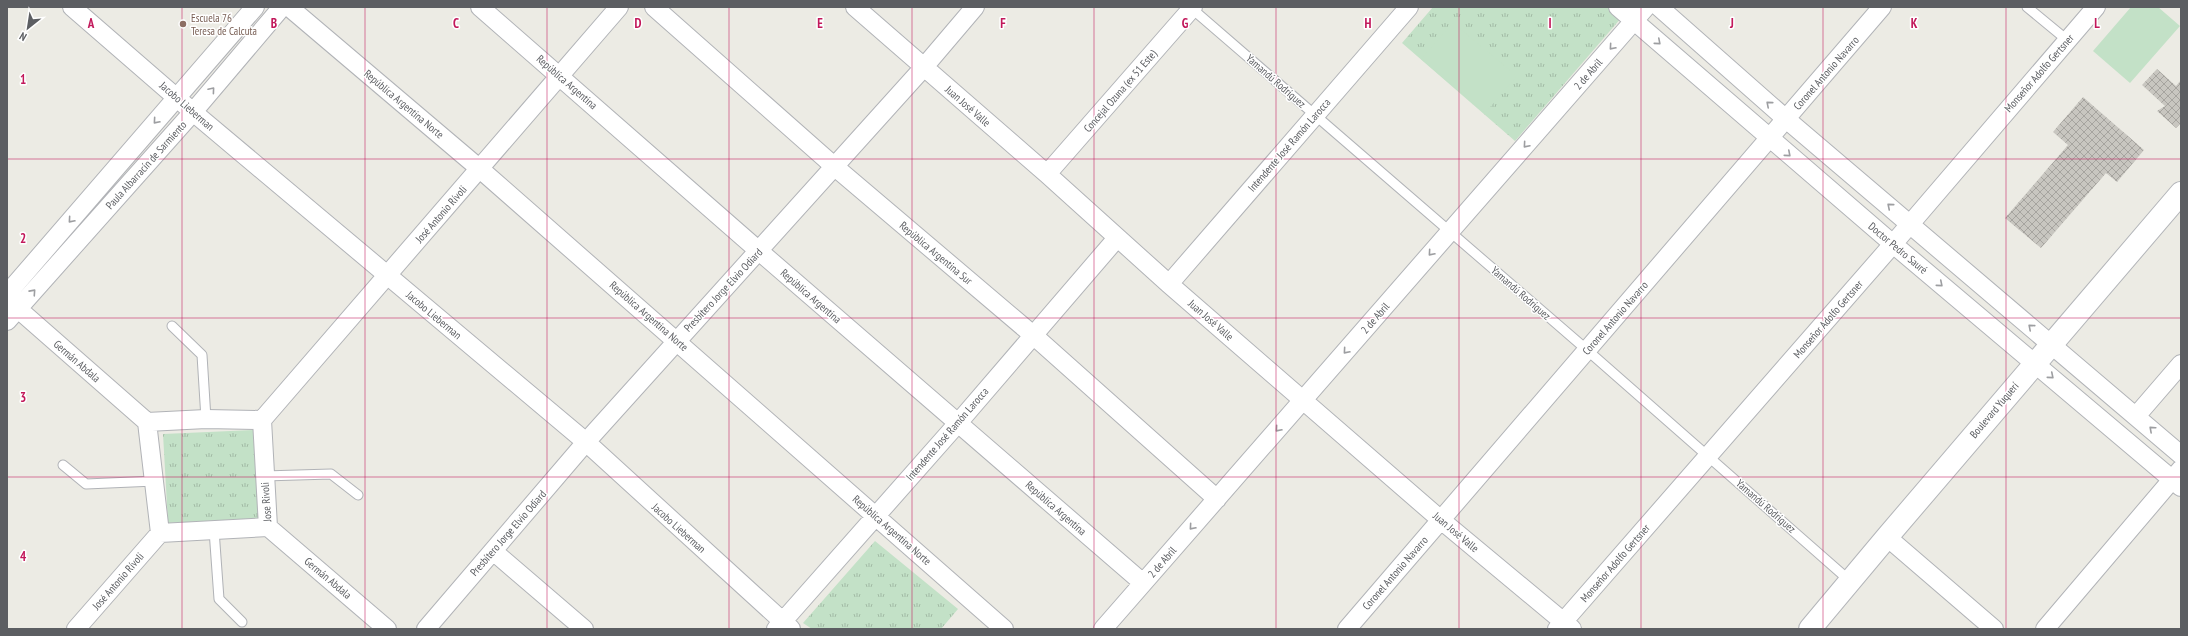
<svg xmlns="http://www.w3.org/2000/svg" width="2188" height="636" viewBox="0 0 2188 636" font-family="'PT Sans Narrow',sans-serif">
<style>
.grass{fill:url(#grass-tufts)}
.pitch{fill:#c3e1c7}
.building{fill:url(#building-cross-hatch)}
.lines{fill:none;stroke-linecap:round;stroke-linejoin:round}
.lane-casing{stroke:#b1b3b7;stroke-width:11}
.street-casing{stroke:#b1b3b7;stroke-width:20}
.secondary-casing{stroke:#b3b5b9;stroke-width:24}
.lane{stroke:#fff;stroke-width:9}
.street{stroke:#fff;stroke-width:18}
.secondary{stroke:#fff;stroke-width:22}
.oneway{stroke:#9d9ea1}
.grid{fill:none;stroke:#c2185b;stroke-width:1;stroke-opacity:0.55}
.education-dot{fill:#8d6e63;stroke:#fff;stroke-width:1.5}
.labels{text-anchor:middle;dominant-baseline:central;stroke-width:3;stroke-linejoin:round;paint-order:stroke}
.education-label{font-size:11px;fill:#785e54;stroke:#fff;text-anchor:start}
.street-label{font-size:11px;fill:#5c5e62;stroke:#fff}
.grid-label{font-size:13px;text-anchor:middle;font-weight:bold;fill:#c2185b;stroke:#fff;stroke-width:3;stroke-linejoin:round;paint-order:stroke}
</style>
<defs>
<pattern id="grass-tufts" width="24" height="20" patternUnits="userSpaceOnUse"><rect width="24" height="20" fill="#c3e1c7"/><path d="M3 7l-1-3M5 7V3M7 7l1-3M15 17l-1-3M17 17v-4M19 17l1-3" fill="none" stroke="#a2baa5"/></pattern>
<pattern id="building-cross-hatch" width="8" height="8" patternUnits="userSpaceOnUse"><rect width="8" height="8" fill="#c8c6c0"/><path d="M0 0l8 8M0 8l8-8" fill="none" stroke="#a6a49f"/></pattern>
</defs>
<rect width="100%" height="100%" fill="#ecebe4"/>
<path class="grass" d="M1433,7H1611L1622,17L1515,141L1402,43Z
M253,430L259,518L168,523L163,434Z
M875,541L958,609L941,629H812L803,623Z"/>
<path class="pitch" d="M2131,7H2158L2180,26L2130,83L2093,51Z
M1453,23L1517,76L1485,113L1421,59Z"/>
<path class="building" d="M2157,69L2176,86L2181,80V123L2176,128L2157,111L2165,106L2142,85Z
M2083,97L2144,150L2117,182L2106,173L2041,248L2005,218L2068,145L2053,132Z"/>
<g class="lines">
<g class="lane-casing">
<path id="lane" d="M1190,7L1587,350L1850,581
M2027,7L2067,40
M172,326L202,355L206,419
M63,465L86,484L155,481
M264,476L331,474L358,495
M214,530L219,599L242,622"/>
</g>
<g class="street-casing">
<path id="street" d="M72,7L193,112L586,442L791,629
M289,7L480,169L1004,629
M480,7L759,251L1143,583
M654,7L835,167L1033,335L1217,499
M855,7L1047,174L1169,284L1441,520L1572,629
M1618,7L1893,244L2181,487
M1659,7L1786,119L2181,455
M1047,174L1193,7
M1169,284L1409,7
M7,294L255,7
M9,301L147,422
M7,321L193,112L282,7
M2137,415L2181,364
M262,420L619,7
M262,420L268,527
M147,422L206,419L262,420
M147,422L160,533
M268,527L387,629
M160,533L268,527
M1887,537L1994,629
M493,551L584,629
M76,629L160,533
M426,629L586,442L924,67L975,7
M776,629L958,423L1117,238
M1103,629L1646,7
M1347,629L1882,7
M1557,629L1893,244L2096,7
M2045,629L2181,469"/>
</g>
<g class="secondary-casing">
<path id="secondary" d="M1810,629L1887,537L2181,193"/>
</g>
<use href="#lane" class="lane"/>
<use href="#street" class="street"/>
<use href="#secondary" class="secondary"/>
</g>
<defs><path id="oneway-chevron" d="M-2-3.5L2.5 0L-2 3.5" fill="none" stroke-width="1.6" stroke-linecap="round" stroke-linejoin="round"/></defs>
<g class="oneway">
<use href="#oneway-chevron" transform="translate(1658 42) rotate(41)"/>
<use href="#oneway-chevron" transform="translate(1612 47) rotate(131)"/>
<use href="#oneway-chevron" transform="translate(212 90) rotate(-50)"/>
<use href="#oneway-chevron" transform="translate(1769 104) rotate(-139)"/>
<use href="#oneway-chevron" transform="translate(156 121) rotate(131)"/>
<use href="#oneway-chevron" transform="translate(1526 145) rotate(131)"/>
<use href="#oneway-chevron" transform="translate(1788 154) rotate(41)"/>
<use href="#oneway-chevron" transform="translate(1890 206) rotate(-140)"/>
<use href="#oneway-chevron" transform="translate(71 220) rotate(131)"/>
<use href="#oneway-chevron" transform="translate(1431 253) rotate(131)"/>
<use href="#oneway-chevron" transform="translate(1940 284) rotate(40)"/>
<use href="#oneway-chevron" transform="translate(33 292) rotate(-48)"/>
<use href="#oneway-chevron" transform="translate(2031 327) rotate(-139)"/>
<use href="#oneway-chevron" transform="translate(1346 351) rotate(131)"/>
<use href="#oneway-chevron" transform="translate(2051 376) rotate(40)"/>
<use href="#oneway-chevron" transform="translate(1278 429) rotate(131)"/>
<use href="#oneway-chevron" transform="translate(2152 429) rotate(-138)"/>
<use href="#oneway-chevron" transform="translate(1192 527) rotate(131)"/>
</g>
<path class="grid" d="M182,7V629M365,7V629M547,7V629M729,7V629M912,7V629M1094,7V629M1276,7V629M1459,7V629M1641,7V629M1823,7V629M2006,7V629M7,159H2181M7,318H2181M7,477H2181"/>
<circle class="education-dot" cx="183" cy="24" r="4"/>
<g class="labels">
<g class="education-label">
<text x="191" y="18">Escuela 76<tspan x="191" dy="13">Teresa de Calcuta</tspan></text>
</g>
<g class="street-label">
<text transform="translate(1826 73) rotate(-49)">Coronel Antonio Navarro</text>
<text transform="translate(2039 73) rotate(-49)">Monseñor Adolfo Gertsner</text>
<text transform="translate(1588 74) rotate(-49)">2 de Abril</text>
<text transform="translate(1276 81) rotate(41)">Yamandú Rodríguez</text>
<text transform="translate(567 82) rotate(41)">República Argentina</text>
<text transform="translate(1120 91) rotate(-49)">Concejal Ozuna (ex 51 Este)</text>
<text transform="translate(404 104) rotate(40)">República Argentina Norte</text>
<text transform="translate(187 106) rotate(41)">Jacobo Lieberman</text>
<text transform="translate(968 106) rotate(41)">Juan José Valle</text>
<text transform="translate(1289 145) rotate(-49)">Intendente José Ramón Larocca</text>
<text transform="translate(146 165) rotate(-48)">Paula Albarracín de Sarmiento</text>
<text transform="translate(441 214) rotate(-49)">José Antonio Rívoli</text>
<text transform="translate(1898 248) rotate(40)">Doctor Pedro Sauré</text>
<text transform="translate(936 253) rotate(40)">República Argentina Sur</text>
<text transform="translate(723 290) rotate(-47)">Presbítero Jorge Elvio Odiard</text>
<text transform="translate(1521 293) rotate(41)">Yamandú Rodríguez</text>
<text transform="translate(811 296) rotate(41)">República Argentina</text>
<text transform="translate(434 315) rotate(40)">Jacobo Lieberman</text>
<text transform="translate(649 316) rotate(41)">República Argentina Norte</text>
<text transform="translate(1375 318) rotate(-49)">2 de Abril</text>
<text transform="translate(1615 318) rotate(-49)">Coronel Antonio Navarro</text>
<text transform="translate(1828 319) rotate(-49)">Monseñor Adolfo Gertsner</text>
<text transform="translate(1211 320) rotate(41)">Juan José Valle</text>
<text transform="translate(77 361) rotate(41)">Germán Abdala</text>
<text transform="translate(1994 410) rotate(-50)">Boulevard Yuquerí</text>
<text transform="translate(947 434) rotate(-49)">Intendente José Ramón Larocca</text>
<text transform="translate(266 502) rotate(-94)">Jose Rivoli</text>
<text transform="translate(1766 506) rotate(41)">Yamandú Rodríguez</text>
<text transform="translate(1056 508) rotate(41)">República Argentina</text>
<text transform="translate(679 528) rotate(42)">Jacobo Lieberman</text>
<text transform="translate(892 530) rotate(41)">República Argentina Norte</text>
<text transform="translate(1456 532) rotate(40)">Juan José Valle</text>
<text transform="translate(508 533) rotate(-49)">Presbítero Jorge Elvio Odiard</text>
<text transform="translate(1162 562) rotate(-49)">2 de Abril</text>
<text transform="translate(1615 563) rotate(-49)">Monseñor Adolfo Gertsner</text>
<text transform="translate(1395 573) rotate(-49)">Coronel Antonio Navarro</text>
<text transform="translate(328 578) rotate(40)">Germán Abdala</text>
<text transform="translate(118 581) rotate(-49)">José Antonio Rívoli</text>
</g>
</g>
<g class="grid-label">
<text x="91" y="28">A</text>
<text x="274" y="28">B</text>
<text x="456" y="28">C</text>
<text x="638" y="28">D</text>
<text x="820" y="28">E</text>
<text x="1003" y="28">F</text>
<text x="1185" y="28">G</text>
<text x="1368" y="28">H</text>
<text x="1550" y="28">I</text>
<text x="1732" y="28">J</text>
<text x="1914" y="28">K</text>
<text x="2097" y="28">L</text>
<text x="23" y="84">1</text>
<text x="23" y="243">2</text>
<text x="23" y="402">3</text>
<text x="23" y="561">4</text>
</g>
<rect width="2188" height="636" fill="none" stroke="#5c5e62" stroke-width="16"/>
<g transform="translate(28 28) rotate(210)" stroke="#ffffff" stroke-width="3" paint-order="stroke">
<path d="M0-3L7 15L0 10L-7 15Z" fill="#5c5e62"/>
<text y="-6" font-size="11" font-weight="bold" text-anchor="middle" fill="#5c5e62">N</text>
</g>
</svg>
